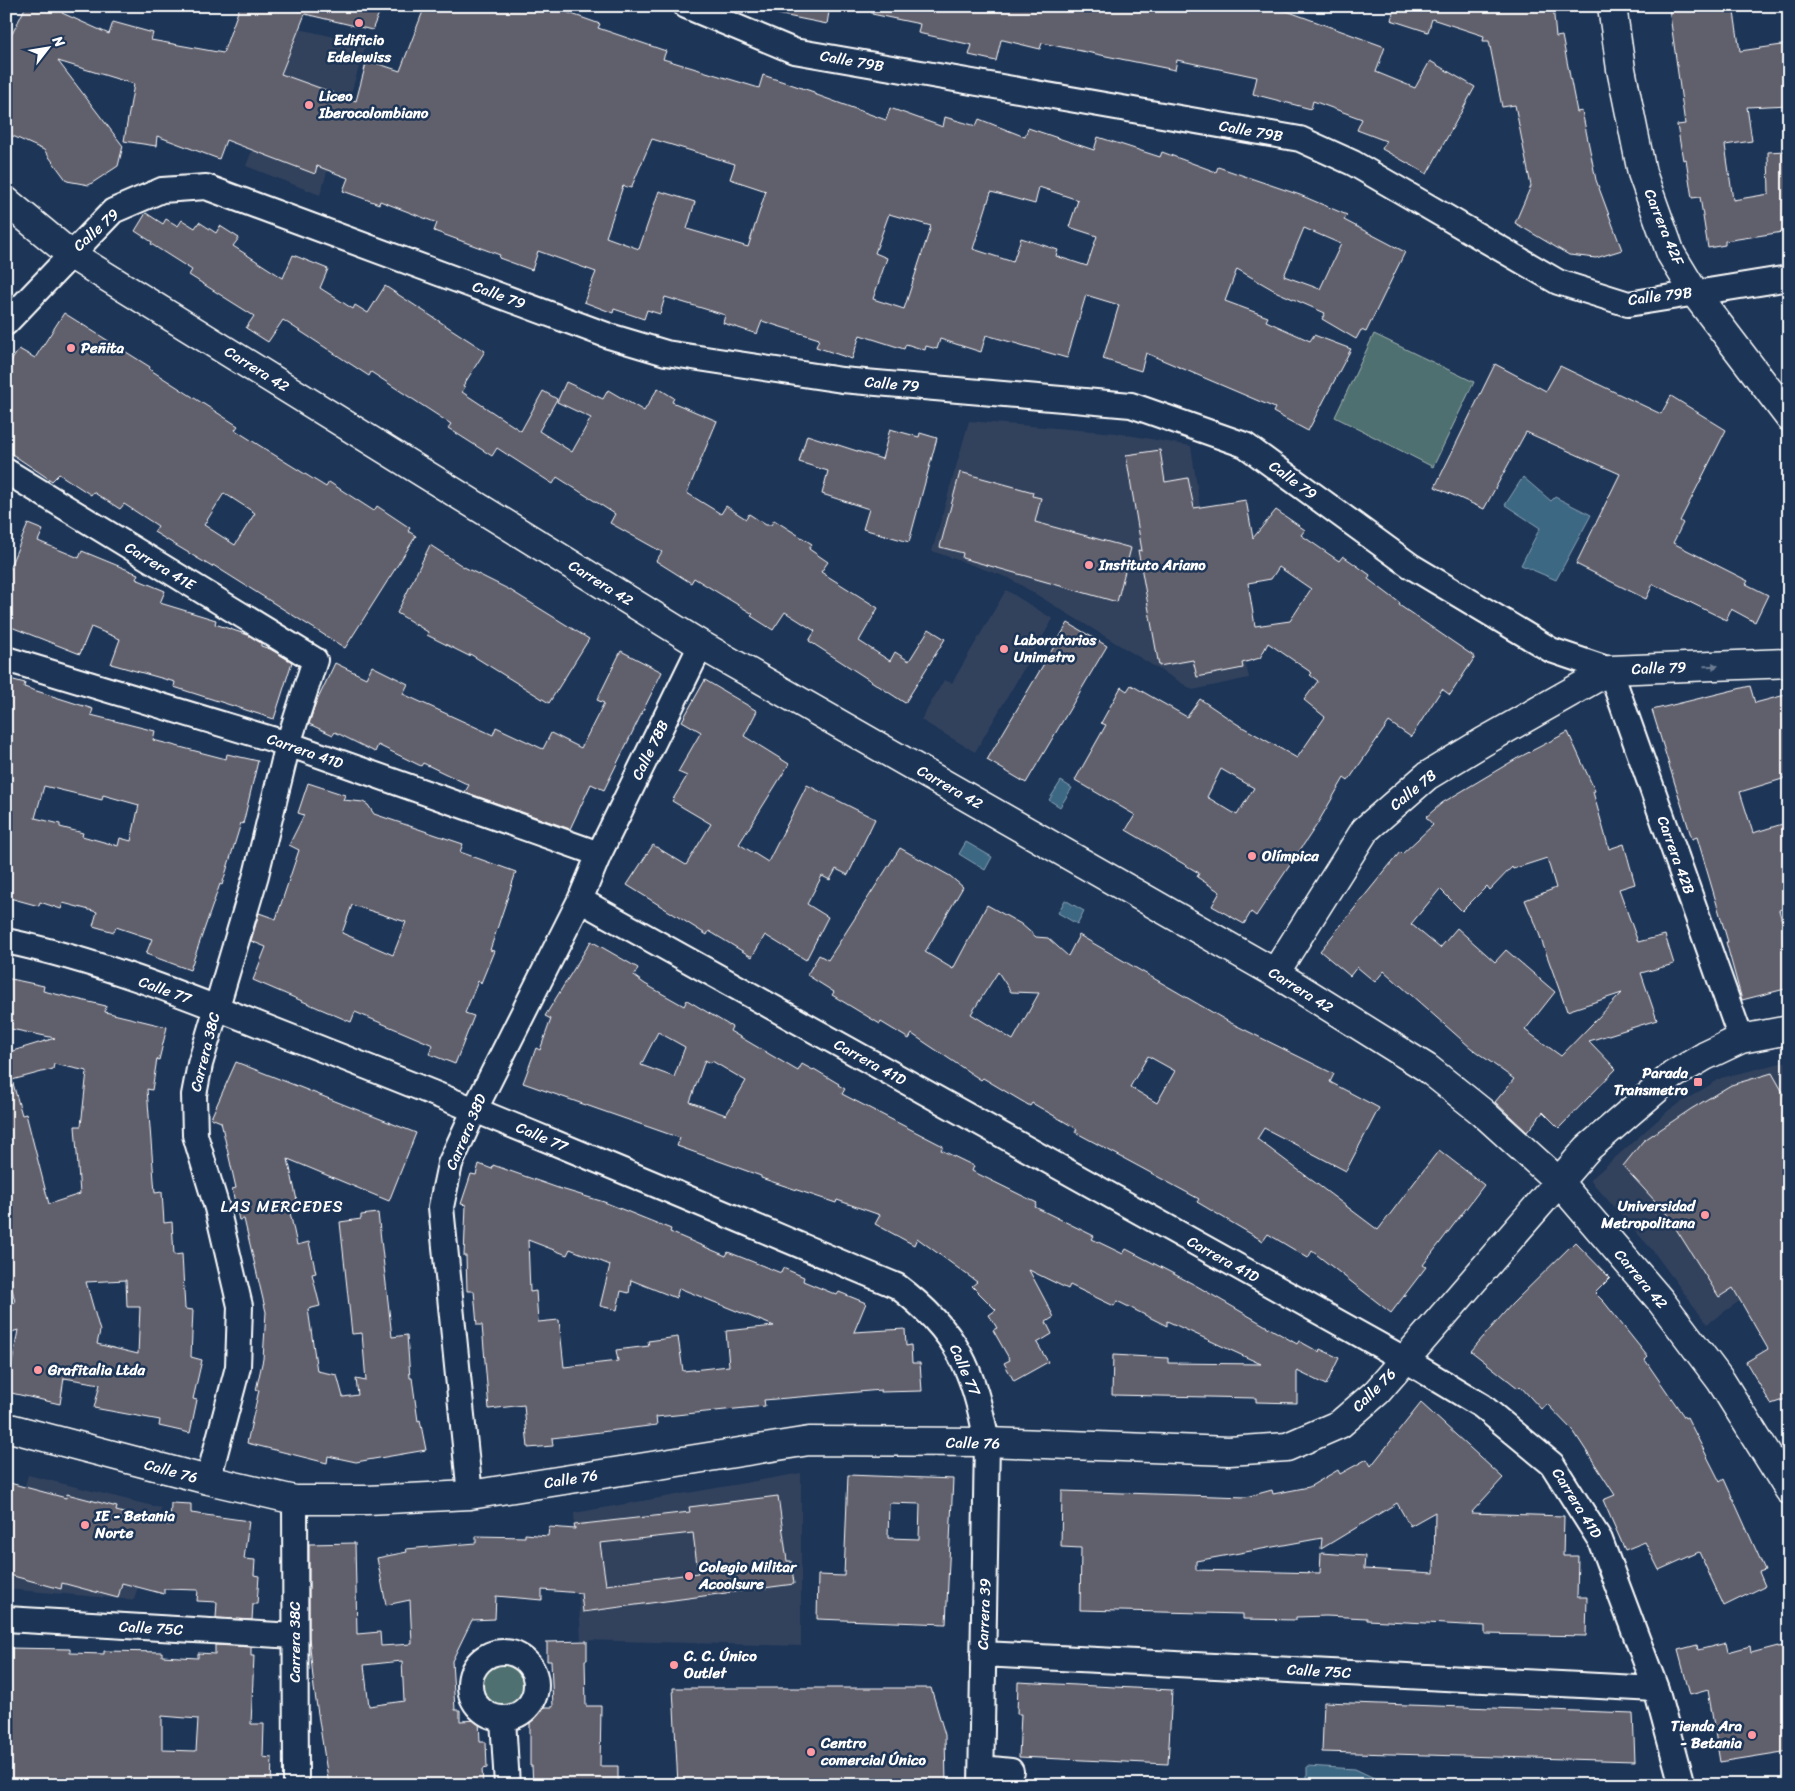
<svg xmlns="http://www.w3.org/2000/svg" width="1795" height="1791" viewBox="0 0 1795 1791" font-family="Sriracha,sans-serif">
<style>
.built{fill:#31425d}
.green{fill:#50706f;stroke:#a8b8b7}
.water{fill:#3d6784;stroke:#8ba4b5}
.building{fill:#615f6c;stroke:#fff;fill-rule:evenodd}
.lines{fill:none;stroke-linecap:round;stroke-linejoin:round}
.street-casing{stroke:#fff;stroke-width:28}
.secondary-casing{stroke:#fff;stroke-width:31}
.street{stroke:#1d3557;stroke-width:24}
.secondary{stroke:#1d3557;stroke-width:28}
.oneway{fill:#6c7c92}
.poi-dot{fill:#ff9aa2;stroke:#1d3557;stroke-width:2}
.labels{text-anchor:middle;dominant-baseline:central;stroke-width:5;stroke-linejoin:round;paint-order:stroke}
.poi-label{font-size:15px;font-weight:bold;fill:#fff;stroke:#1d3557;text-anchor:start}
.street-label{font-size:15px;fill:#fff;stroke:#1d3557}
.neighbourhood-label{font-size:16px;letter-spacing:1px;fill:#fff;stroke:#1d3557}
</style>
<rect width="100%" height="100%" fill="#1d3557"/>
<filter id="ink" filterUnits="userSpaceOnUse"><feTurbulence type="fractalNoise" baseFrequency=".02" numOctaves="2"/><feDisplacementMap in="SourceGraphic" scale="10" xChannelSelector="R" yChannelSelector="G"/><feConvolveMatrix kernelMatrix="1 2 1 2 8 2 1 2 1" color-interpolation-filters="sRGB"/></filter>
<g filter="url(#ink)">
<path class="built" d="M299,29L366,44L320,195L246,166Z
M969,421L1116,433L1191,446L1217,622L1236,619L1249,678L1193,690L1009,578L932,551Z
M1006,590L1053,619L975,752L921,720L944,680L952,683Z
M1789,1061V1266L1707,1324L1653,1251L1590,1180L1669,1110L1721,1078Z
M801,1473V1646L581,1640L574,1513Z
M28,1475L161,1508L134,1600L6,1589L9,1542Z"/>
<path class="green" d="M1374,334L1474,382L1433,467L1335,417Z
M477 1681a27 27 0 1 1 54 0a27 27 0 1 1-54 0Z"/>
<path class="water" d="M1523,477L1551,501L1555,497L1591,515L1556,580L1521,565L1540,528L1505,505Z
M1061,781L1072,788L1060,807L1049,800Z
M966,842L992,857L985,870L959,854Z
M1065,900L1084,911L1077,924L1058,913Z
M1307,1766L1355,1769L1389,1785H1307Z"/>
<path class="building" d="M26,6H66L62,13L109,34L113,22L153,33L151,40L223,53L240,6H272L300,11V6H382L372,30L305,14L281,74L356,101L367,60L400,71L425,6H549L600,24L598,28L666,51L663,59L759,88L763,75L814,92V94L886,120L890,108L943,127L945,117L976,126L979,119L1025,137L1028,128L1094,150L1098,137L1160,157L1162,152L1216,172L1218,167L1300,195L1347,215L1344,220L1405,252L1366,332L1361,330L1356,339L1322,319L1325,313L1277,292L1237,269L1225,301L1268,317L1266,321L1310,341L1314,335L1351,349L1308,431L1273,412L1275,408L1146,353L1141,371L1103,359L1119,305L1086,295L1067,358L986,335L981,352L940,339L937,349L926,346L925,350L906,344L904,349L860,335L852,359L816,347L819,339L762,321L757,334L723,323L725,315L665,297L660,314L647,310L644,319L614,309L613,313L584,302L596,272L538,251L532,270L499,258L500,255L434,231L437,223L380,201L379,204L343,191L348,178L317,166L315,174L226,140L219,159L157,136L156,146L124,141L134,84L58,61L123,146L118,166L89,185L67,181L44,150L6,133V30L12,34ZM652,139L735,164L730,179L766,191L748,247L687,229L695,202L659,191L639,249L606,237L623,186L631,188ZM1039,187L1078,200L1069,227L1097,236L1087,266L1056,256L1058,250L1021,238L1013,262L973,249L991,192L1035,204ZM889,214L931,226L904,309L873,299L887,258L875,253ZM1304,228L1341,244L1320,289L1284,276Z
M778,6H830L827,24L777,14Z
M873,6H1273L1385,47L1376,72L1415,88L1430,61L1475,87L1427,174L1382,149L1386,141L1357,130L1362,119L1313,101L1311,109L1253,94L1257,77L1177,60L1175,70L1042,43L1040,49L1003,40H1001L996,61L969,55L972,45L918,33L920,24L872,14Z
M1395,6H1553L1556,37L1562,36L1577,112L1582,111L1596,180L1622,250L1596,258L1569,255L1515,223L1531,186L1515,105L1502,107L1489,41H1483L1484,36L1432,19L1428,32L1391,20Z
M1682,6H1733L1740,51L1789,44V105L1747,107L1752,141L1725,145L1733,200L1769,194L1768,152L1786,151L1789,231L1725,241V245L1708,248L1700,197L1692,198L1686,159L1683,160L1677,125L1685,124L1669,8Z
M146,213L163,224L166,219L178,226L182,220L195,228L199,222L216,233L220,226L239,238L233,246L283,278L293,255L328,269L320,288L353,309L355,305L368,313L385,286L485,351L463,386L465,387L462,392L521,431L543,391L557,399L539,431L572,452L591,418L557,402L566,382L603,399L608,390L644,411L658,388L674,398L672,402L717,421L687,493L721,514L726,506L746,519L749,514L766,525H771L774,520L812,544L809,549L828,562L821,572L878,608L859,641L890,661L895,652L909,661L929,629L945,639L905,703L809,641L815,631L785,612L773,630L751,616L753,614L694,578L691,583L656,561L662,552L610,523L615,514L557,477L553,484L497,448L492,456L448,428L451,424L371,372L369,376L283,320L268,342L246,328L254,316L189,275L192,270L151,244L152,242L135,231Z
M64,313L150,367L149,369L238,426L235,430L284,461L326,487L329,482L374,511L377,506L410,528L408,531L416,536L345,648L213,565L212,567L154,532L158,526L124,504L120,509L93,492L91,495L59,474L52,481L6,450V369L19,349L35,358ZM224,493L255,513L235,545L204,525Z
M1495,364L1546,391L1560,366L1661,414L1671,396L1726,430L1680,521L1683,523L1673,543L1748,581L1746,584L1768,595L1755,622L1731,609L1726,620L1653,584L1646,599L1576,564L1620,474L1526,432L1484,509L1435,487Z
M890,429L919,437L920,433L937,438L909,542L863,529L869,509L822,494L828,471L799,462L807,435L882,459Z
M1160,450L1165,482L1188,478L1194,508L1246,500L1253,538L1276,510L1305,530L1301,535L1339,561L1343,556L1370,575L1368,579L1400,603L1399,605L1475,657L1450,695L1442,689L1411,737L1389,722L1348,781L1344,778L1316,826L1256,916L1251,912L1244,924L1212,906L1220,892L1197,877L1199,873L1126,830L1135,815L1075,780L1106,725L1101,723L1121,687L1127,691L1131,685L1187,717L1200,699L1237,724L1297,758L1325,717L1304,700L1318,681L1310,675L1312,673L1268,643L1260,658L1242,663L1243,668L1197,677L1193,660L1159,666L1138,550L1142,551L1126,455ZM1279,567L1311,589L1290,621L1255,626L1248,583L1271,579ZM1221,769L1254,788L1237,815L1207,797Z
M960,472L1033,492L1032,496L1041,498L1035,522L1131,548L1117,602L962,558L963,553L940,547Z
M28,524L43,530L38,541L79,558L82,551L138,574L136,579L165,591L160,603L216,620L215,624L248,635L261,643V646L270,649L292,662L274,719L174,687L175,682L111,664L120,639L91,627L80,654L6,625V576Z
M430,545L464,567L510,590L589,639L549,703L470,654L469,656L427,635L428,632L397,613Z
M1068,623L1107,646L1026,783L987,760Z
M621,651L662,672L604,790L591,784L570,829L465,792L469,785L423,763L421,766L378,745L375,752L335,732L333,735L309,724L315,705L335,663L366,678L372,666L408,684L403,694L493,735L496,727L543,749L551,733L581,748L604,703L597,700Z
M6,678L25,683L24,687L93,709L91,715L155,731L153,740L226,759L227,754L258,761L243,824L241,823L222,885L220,884L190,970L146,954L152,939L116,927L114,932L93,926L97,912L63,903L61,909L40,902L39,906L6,897ZM44,786L102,800L103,795L139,805L131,841L120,838L118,846L82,836L83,833L60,827V824L35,818Z
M705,680L757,711L744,736L789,764L739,844L768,862L807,785L875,819L848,875L836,869L830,880L822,876L807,904L828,917L806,960L765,935L752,957L709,931L707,935L627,885L653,845L686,865L711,824L672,801L687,776L678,772L701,732L682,721Z
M1750,686L1755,703L1789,694V777L1740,792L1753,833L1789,822V907L1779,910L1789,948V988L1742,1000L1726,942H1728L1697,837L1692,839L1652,710Z
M1568,732L1595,791L1593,792L1609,849L1624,844L1635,884L1619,889L1638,942L1665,935L1674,964L1641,973L1657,1020L1589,1041L1616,1069L1559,1128L1543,1112L1527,1132L1495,1102L1514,1079L1471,1048L1384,971L1375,982L1357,967L1350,976L1320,951L1400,852L1402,854L1433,825L1426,817L1442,803L1516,759ZM1547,858L1556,888L1525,900L1532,917H1533L1567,1011L1622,993L1561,1056L1525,1030L1555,992L1506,950L1495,962L1457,928L1440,948L1411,924L1440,889L1462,911L1487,886L1490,890L1512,867L1513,869Z
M308,783L345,795L343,800L363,802L368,805L374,814L463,844L460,852L516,872L490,950L494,951L481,983L478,981L465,1013L474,1016L455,1064L429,1054L433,1045L355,1012L351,1022L253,980L266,947L251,941L259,913L276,919L299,850L289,845L304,815L298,813ZM352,905L406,922L393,955L342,933Z
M900,848L950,876L963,887L925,952L953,969L987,905L1021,924L1036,937L1048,938L1068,956L1079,935L1229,1022L1334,1074L1330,1082L1379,1108L1346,1171L1264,1128L1257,1139L1378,1230L1439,1150L1484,1185L1423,1265L1426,1267L1391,1313L1312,1251L1308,1258L1268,1234L1263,1241L1197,1202L1199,1199L1075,1132L1077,1129L1032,1103L1030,1106L983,1078L981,1080L912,1034L909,1039L881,1022L880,1024L832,995L834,992L807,975L819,955L828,960ZM998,972L1011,992L1039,993L1013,1040L971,1014ZM1148,1056L1175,1071L1157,1103L1130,1087Z
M591,941L638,968L634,976L645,984L684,1006L687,1000L732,1027L730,1031L798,1071L802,1064L813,1070L814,1069L839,1084L838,1085L845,1089L842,1094L943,1146L941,1150L974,1166L972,1171L1037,1203L1035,1207L1094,1236L1092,1239L1123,1254L1126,1249L1195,1285L1297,1344L1299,1341L1319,1352L1320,1349L1339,1358L1326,1385L1297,1371V1403L1256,1402V1398L1112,1395L1113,1355L1168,1358V1363L1261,1364L1167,1321V1326L1117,1301L1114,1306L1070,1285L1068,1289L1029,1270L1054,1317L1046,1322L1052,1334L1037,1343L1048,1362L1014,1381L1004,1363L1010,1360L993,1330L997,1328L989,1315L996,1310L972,1286L977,1282L917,1238L914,1245L875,1224L880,1215L837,1200L836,1203L761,1178V1176L677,1146L680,1138L523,1083L536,1048L540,1050L551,1019L545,1016ZM658,1032L685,1047L674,1077L641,1065ZM705,1060L711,1063L712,1061L746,1081L726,1115L690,1102Z
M6,978L44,986L43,991L106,1006L105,1012L167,1027L159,1060L157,1059L152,1090L147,1089L155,1193L162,1192L164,1223L172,1222L174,1255L182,1254L185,1309L193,1310L191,1357L202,1360L193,1399L197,1400L190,1433L159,1426L160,1420L94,1408L100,1384L64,1378L60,1404L7,1392L18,1330L9,1333L6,1324V1305L15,1302L6,1263V1053L55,1038L6,1028ZM54,1064L87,1071L81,1126H75L80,1194L49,1204L26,1114L22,1115L12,1080L53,1069ZM126,1280L127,1307H140L138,1354L97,1344L100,1331L86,1282Z
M236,1062L416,1133L389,1201L288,1159L298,1205L289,1208L297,1245L309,1242L316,1273L312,1274L320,1306L308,1309L317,1371L337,1375L343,1397L358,1395L356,1379L366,1381L362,1333L352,1334L340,1222L361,1219V1215L378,1213L392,1337L407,1335L410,1378H412L418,1421L420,1420L426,1450L356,1462L328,1456L327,1463L247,1443L259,1390H256L263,1359L266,1312L244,1219L239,1220L232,1189L236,1188L221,1122L211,1118Z
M1772,1073L1789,1103V1398L1771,1404L1746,1362L1768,1349L1733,1288L1719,1297L1666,1213L1623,1166L1643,1141L1691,1109L1731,1085Z
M479,1164L492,1169L493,1165L558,1188L604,1202L671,1229L670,1232L726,1256L728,1252L781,1273L783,1268L804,1277L803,1281L837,1295L839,1292L866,1303L854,1332L905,1329L906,1346L911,1345L912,1363H920L922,1391L881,1392V1390L764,1400L765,1406L656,1417L657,1425L552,1438L553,1446L528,1448L524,1405L489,1409L482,1325H477L474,1291H467L466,1256H464L466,1205L461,1204L471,1174L476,1175ZM528,1240L567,1255L570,1249L610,1265L600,1306L617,1310L621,1291L629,1293L631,1280L676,1298L679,1288L774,1326L726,1331L729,1366L683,1371L678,1337L648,1341L649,1346L616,1350L618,1361L564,1367L559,1320L538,1322L536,1291L530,1292Z
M1575,1242L1610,1278L1595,1293L1604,1302L1648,1357L1645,1360L1685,1418L1687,1417L1720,1482L1724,1479L1765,1570L1759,1572L1765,1586L1724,1606L1699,1552L1659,1570L1645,1542L1625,1550L1603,1500L1615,1495L1574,1432L1547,1404L1541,1409L1520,1386L1518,1388L1471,1351L1511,1305Z
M1421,1403L1503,1478L1471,1513L1564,1516L1563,1556H1578L1577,1597H1587L1586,1636L1485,1634V1626L1367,1620V1618L1326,1616L1296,1617V1620L1243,1619V1614L1080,1610L1081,1548L1061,1547L1062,1491L1246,1497L1272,1490L1273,1494L1309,1487L1338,1470L1340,1474L1367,1459L1371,1466ZM1397,1503L1410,1526L1435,1512L1434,1573L1364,1569L1365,1556L1321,1553L1320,1573L1196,1570V1561L1322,1538L1321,1549Z
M848,1475L953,1479L946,1624L817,1619L818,1575L844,1576ZM889,1503L920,1504L919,1539L888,1538Z
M6,1482L66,1498L67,1494L117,1507L116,1511L170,1525L171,1503L191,1504V1513L249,1521L244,1559L255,1560L254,1575L259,1576L257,1604H253L252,1620L216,1618L217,1602L197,1601L198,1590L164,1589V1594L122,1583L118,1598L62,1583L61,1589L6,1574Z
M778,1496L787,1561H791L794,1584L583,1612L581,1593L542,1590V1600L496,1596L495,1619L472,1620L452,1661L455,1710H460V1721L479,1720L480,1742H486L487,1768L482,1769L483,1785H329L314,1688L309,1637V1544L355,1543L357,1634L380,1632L381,1646L412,1644L410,1600L386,1605L377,1558L407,1552L406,1549L476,1543V1536L525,1537V1534L548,1536L549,1527L575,1529L574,1525L690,1512L689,1507ZM693,1533L698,1573L606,1585L600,1543ZM402,1661L404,1701L369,1706L364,1665Z
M587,1641V1660H585L586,1706H601L600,1766H618V1785H533L532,1766H530V1707H553L551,1661H547V1642Z
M1726,1643L1728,1652L1750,1646L1751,1653L1778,1646V1647L1789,1645V1751L1720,1762L1708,1690L1690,1695L1678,1650L1697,1645L1698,1650Z
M215,1645L251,1647V1656H254L251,1724H264L263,1757L272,1758L271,1785H6V1648L70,1649V1653L104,1654V1651L162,1652V1656L198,1658V1653L215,1654ZM162,1716L198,1719L196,1751L162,1750Z
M1018,1682L1172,1690L1168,1764L1019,1757L1021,1714H1017Z
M673,1688H931L945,1735L946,1785H678Z
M1324,1702L1633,1713L1635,1761L1322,1752Z"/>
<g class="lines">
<g class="street-casing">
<path id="street" d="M686,6L794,51L1300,139L1353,163L1558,282L1622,302L1628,304L1789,278
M6,323L113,211L162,190L206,187L609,336L666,353L842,380L1131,405L1245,445L1411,566L1551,650L1610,670L1741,1039
M6,471L315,660L288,744L256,875L200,1064L194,1095L195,1135L217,1208L240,1306L238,1367L208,1480
M6,659L288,744L599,854
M580,900L1404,1359L1482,1406L1552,1464L1600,1540L1656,1689L1682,1785
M6,941C115,964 220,1010 324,1050C517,1125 706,1206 897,1286C958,1332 973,1369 987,1442L981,1785
M470,1495L441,1207L450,1164L475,1109L580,900L599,854L701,645
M295,1500L296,1785
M6,1619L295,1636
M470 1685a33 33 0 1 1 66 0a33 33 0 1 1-66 0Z
M983,1654L1656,1689
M503,1719L507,1785
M982,1768L1011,1771"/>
</g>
<g class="secondary-casing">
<path id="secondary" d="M1612,6L1621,69L1642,173L1671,254L1694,292L1789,417
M6,201L70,254L701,645L1275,973L1427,1068L1482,1112L1558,1181L1660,1300L1721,1381L1789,1490
M1275,973L1365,830L1427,776L1483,742L1610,670L1789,663
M6,1427L208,1480L295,1500H367L470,1495L809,1441L987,1442L1229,1451L1287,1447L1340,1424L1377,1392L1588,1148L1673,1075L1705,1056L1741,1039L1789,1030"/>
</g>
<use href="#street" class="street"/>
<use href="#secondary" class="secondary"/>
</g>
<defs><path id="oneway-solid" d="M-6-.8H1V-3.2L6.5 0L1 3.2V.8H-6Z" transform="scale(1.25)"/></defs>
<use class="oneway" href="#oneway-solid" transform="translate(1711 666) rotate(-2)"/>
</g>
<g class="poi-dot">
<circle cx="359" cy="23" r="5"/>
<circle cx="309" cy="105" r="5"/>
<circle cx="71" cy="348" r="5"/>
<circle cx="1089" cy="565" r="5"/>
<circle cx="1004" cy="649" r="5"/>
<circle cx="1252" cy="856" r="5"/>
<rect x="1693" y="1077" width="10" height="10" rx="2.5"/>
<circle cx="1705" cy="1215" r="5"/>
<circle cx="38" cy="1370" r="5"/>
<circle cx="85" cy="1525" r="5"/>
<circle cx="689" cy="1576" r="5"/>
<circle cx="674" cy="1665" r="5"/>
<circle cx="1752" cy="1735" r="5"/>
<circle cx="811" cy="1752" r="5"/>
</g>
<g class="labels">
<g class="poi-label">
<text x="359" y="40" text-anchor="middle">Edificio<tspan x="359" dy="17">Edelewiss</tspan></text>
<text x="319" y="96">Liceo<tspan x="319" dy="17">Iberocolombiano</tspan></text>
<text x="81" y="348">Peñita</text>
<text x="1099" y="565">Instituto Ariano</text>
<text x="1014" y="640">Laboratorios<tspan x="1014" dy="17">Unimetro</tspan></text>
<text x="1262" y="856">Olímpica</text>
<text x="1688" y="1073" text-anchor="end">Parada<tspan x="1688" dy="17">Transmetro</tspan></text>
<text x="1695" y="1206" text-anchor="end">Universidad<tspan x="1695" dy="17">Metropolitana</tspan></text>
<text x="48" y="1370">Grafitalia Ltda</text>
<text x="95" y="1516">IE - Betania<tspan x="95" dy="17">Norte</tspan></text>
<text x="699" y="1567">Colegio Militar<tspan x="699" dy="17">Acoolsure</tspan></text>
<text x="684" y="1656">C. C. Único<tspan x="684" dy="17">Outlet</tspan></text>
<text x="1742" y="1726" text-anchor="end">Tienda Ara<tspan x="1742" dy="17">- Betania</tspan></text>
<text x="821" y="1743">Centro<tspan x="821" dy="17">comercial Único</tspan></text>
</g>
<g class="street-label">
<text transform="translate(852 61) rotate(10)">Calle 79B</text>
<text transform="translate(1251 131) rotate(10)">Calle 79B</text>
<text transform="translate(1664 227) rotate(68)">Carrera 42F</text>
<text transform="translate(96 230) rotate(-42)">Calle 79</text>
<text transform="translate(499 295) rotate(20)">Calle 79</text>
<text transform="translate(1660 296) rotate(-7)">Calle 79B</text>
<text transform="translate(257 369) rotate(32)">Carrera 42</text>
<text transform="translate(892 384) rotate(5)">Calle 79</text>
<text transform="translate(1293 480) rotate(36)">Calle 79</text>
<text transform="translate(160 566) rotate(31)">Carrera 41E</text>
<text transform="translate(601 583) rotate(32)">Carrera 42</text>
<text transform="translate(1659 668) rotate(-2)">Calle 79</text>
<text transform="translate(650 750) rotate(-64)">Calle 78B</text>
<text transform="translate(305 751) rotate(19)">Carrera 41D</text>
<text transform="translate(950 787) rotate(30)">Carrera 42</text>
<text transform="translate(1413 790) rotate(-39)">Calle 78</text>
<text transform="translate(1676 855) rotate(70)">Carrera 42B</text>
<text transform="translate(165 990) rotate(20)">Calle 77</text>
<text transform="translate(1301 990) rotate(32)">Carrera 42</text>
<text transform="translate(205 1052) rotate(-76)">Carrera 38C</text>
<text transform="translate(870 1062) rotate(29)">Carrera 41D</text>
<text transform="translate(466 1132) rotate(-67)">Carrera 38D</text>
<text transform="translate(542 1137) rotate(23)">Calle 77</text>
<text transform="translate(1223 1259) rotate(29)">Carrera 41D</text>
<text transform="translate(1641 1279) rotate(50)">Carrera 42</text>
<text transform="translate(965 1370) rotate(66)">Calle 77</text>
<text transform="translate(1374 1390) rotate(-45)">Calle 76</text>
<text transform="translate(973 1443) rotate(1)">Calle 76</text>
<text transform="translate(171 1471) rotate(15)">Calle 76</text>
<text transform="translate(571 1479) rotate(-9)">Calle 76</text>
<text transform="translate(1577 1503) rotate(58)">Carrera 41D</text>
<text transform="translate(984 1614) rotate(-88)">Carrera 39</text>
<text transform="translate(151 1628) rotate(3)">Calle 75C</text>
<text transform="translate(295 1642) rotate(-90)">Carrera 38C</text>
<text transform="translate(1319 1671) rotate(3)">Calle 75C</text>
</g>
<g class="neighbourhood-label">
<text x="282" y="1206">LAS MERCEDES</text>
</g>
</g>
<rect width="1795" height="1791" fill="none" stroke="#1d3557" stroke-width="25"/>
<rect x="12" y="12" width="1770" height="1766" fill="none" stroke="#fff" stroke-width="2" filter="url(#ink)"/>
<g transform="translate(48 48) rotate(59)" stroke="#1d3557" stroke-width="4" paint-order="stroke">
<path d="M0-4L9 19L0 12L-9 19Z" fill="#ffffff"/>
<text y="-8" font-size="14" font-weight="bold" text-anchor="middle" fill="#ffffff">N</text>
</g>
</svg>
